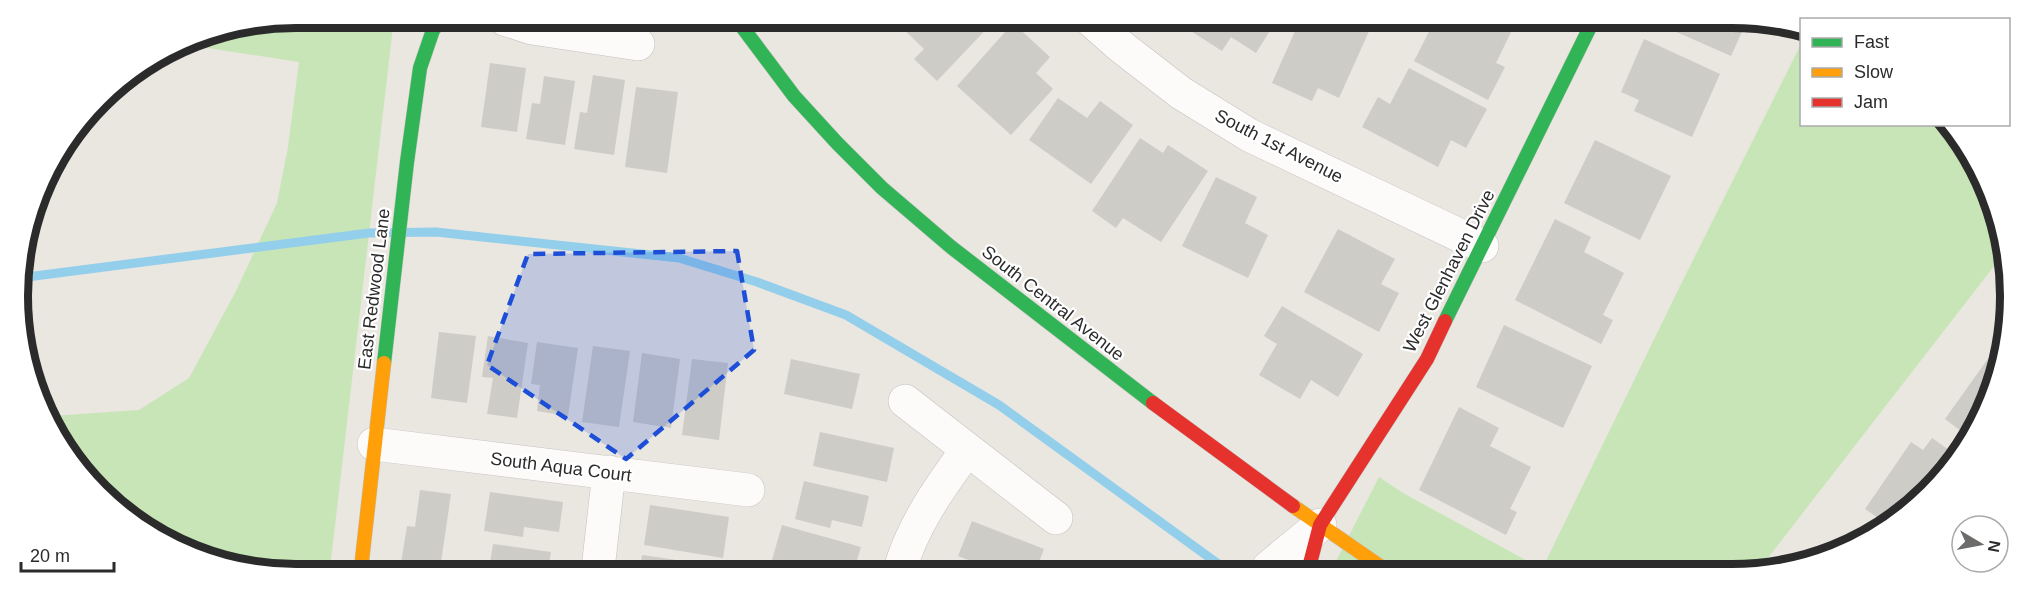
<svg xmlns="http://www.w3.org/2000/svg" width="2028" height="592" viewBox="0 0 2028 592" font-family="Helvetica,sans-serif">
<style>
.green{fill:#c8e5b8}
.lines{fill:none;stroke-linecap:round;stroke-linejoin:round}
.stream{stroke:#93cfeb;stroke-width:9}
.building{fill:#ceccc7}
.street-casing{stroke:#c3c2c1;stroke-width:34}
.fast-casing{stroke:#c3c2c1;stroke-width:15}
.slow-casing{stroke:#c3c2c1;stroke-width:15}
.jam-casing{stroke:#c3c2c1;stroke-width:15}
.street{stroke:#fcfbfa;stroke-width:33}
.fast{stroke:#30b455;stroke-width:14}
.slow{stroke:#ff9f0a;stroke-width:14}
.jam{stroke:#e5322d;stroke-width:14}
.marked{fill:#1d4ed8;fill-opacity:0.2;stroke:#1d4ed8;stroke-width:4.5;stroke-dasharray:12 8;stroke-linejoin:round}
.labels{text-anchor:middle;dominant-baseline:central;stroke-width:4.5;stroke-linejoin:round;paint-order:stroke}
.street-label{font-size:18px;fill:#2b2b2b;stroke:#fff}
.rim{fill:none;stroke:#2b2b2b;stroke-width:8}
</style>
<rect width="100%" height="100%" fill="#eae6e0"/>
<path class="green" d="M296,18H394L330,569H242L157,537L75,465L51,416L139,410L189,378L236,291L277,203L288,147L299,62L182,44L190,39Z
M1801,44L1802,124L1946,125L1963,141L2005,241V252L1757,572L1331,571L1379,477L1403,493L1542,569L1682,282Z"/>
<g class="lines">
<path class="stream" d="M19,278L369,233L436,232L679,258L757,282L846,315L999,405L1228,571"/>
</g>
<path class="building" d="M894,20H995L937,81L914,59L924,49Z
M1187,21H1276L1256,53L1231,37L1222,51L1183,26Z
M1299,22H1353L1370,29L1339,98L1318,88L1312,101L1272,83Z
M1434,22H1512L1515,24L1496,63L1505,67L1488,100L1414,61Z
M1013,23L1050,57L1036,73L1053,89L1011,135L957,86Z
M1656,23H1746L1731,56Z
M1644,39L1720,74L1692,137L1634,111L1639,100L1621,92Z
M490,63L526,68L517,132L481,127Z
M1409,68L1487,109L1466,148L1451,140L1438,167L1362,127L1378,97L1390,104Z
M593,75L625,80L614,155L574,149L580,112L587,113Z
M544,76L575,81L565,145L526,139L532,103L540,104Z
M636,87L678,92L667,173L625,167Z
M1058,98L1087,118L1100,101L1133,125L1091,184L1029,140Z
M1140,138L1163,153L1168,145L1208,171L1161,242L1123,218L1116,228L1092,211Z
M1595,140L1671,176L1640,240L1564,203Z
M1216,177L1257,197L1245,223L1268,235L1248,278L1182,246Z
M1555,219L1591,237L1584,252L1624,273L1603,315L1613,320L1601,344L1515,300Z
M1338,229L1395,259L1381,284L1399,293L1379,332L1304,292Z
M1282,306L1363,354L1338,397L1311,380L1300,399L1259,375L1277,344L1264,336Z
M1504,325L1592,366L1563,428L1476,387Z
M439,332L476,336L467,403L431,398Z
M488,336L528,343L517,418L487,414L493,378L482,377Z
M537,342L578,348L568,416L537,411L540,385L531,384Z
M593,346L630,351L619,427L582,422Z
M642,353L680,359L671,428L633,422Z
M1992,353L2001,360L1970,438L1945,419Z
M692,359L728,363L719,440L682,435Z
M791,359L860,374L852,409L784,394Z
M1459,407L1499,428L1490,446L1531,467L1510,509L1517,512L1506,535L1419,490Z
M820,432L894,448L887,482L813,466Z
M1932,438L1956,455L1916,505L1887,524L1865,509L1911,442L1923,450Z
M804,481L869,496L862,527L832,520L830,528L795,519Z
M420,490L451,494L440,569L401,563L407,526L415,527Z
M490,492L563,502L559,532L524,527L523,537L484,531Z
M650,505L729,517L723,558L644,545Z
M972,521L1044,549L1036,570H995L958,556Z
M782,525L861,547L854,570H781L770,567Z
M1864,529L1872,534L1854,546Z
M493,544L551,552L548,569H489Z
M642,555L711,565L710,570L640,569Z"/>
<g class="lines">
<g class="street-casing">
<path id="street" d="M504,19L532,28L638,44
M1092,21L1119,45L1181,93L1249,135L1482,246
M905,401L1056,518
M374,444L748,490
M598,569L609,472
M900,570C912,526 940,487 967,450
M1267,571L1269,567L1320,525"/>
</g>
<g class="fast-casing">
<path id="fast" d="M737,20L794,96L837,143L882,188L951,247L1153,403
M1445,321L1592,23
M384,363L407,162L420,68L433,30L442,19"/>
</g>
<g class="slow-casing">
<path id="slow" d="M1293,506L1387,571
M361,569L384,363"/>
</g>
<g class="jam-casing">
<path id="jam" d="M1153,403L1293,506
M1308,571L1320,525L1427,359L1445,321"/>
</g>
<use href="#street" class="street"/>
<use href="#fast" class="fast"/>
<use href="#slow" class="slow"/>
<use href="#jam" class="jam"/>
</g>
<path class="marked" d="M737,251L754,350L626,459L487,365L528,254Z"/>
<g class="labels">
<g class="street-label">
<text transform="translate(1279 146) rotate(27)">South 1st Avenue</text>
<text transform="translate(1449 271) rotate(-63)">West Glenhaven Drive</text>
<text transform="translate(374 289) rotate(-83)">East Redwood Lane</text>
<text transform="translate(1053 303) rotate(38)">South Central Avenue</text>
<text transform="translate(561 467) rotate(7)">South Aqua Court</text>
</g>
</g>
<path d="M0 0H2028V592H0ZM296 28H1732A268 268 0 0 1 2000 296V296A268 268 0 0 1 1732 564H296A268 268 0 0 1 28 296V296A268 268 0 0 1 296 28Z" fill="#fff" fill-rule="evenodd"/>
<path class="rim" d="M296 28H1732A268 268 0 0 1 2000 296V296A268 268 0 0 1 1732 564H296A268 268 0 0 1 28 296V296A268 268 0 0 1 296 28Z"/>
<rect x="1800" y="18" width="210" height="108" fill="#ffffff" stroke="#aaaaaa" stroke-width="1.5"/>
<rect x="1812" y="38" width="30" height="9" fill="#30b455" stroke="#aaaaaa" stroke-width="1.5"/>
<text x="1854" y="48" font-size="18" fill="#2b2b2b">Fast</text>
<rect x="1812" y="68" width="30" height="9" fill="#ff9f0a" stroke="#aaaaaa" stroke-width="1.5"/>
<text x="1854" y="78" font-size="18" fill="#2b2b2b">Slow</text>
<rect x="1812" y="98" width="30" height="9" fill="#e5322d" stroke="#aaaaaa" stroke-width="1.5"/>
<text x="1854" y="108" font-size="18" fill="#2b2b2b">Jam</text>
<g transform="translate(1980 544) rotate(100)"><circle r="28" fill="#ffffff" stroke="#aaaaaa" stroke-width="1.5"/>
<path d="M0-4.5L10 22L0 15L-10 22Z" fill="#6e6c6a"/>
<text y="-9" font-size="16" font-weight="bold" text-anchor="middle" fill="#2b2b2b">N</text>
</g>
<path d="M21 562v9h93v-9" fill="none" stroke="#2b2b2b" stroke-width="3"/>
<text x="30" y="562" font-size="18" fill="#2b2b2b" stroke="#ffffff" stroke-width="4.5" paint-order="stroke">20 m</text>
</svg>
